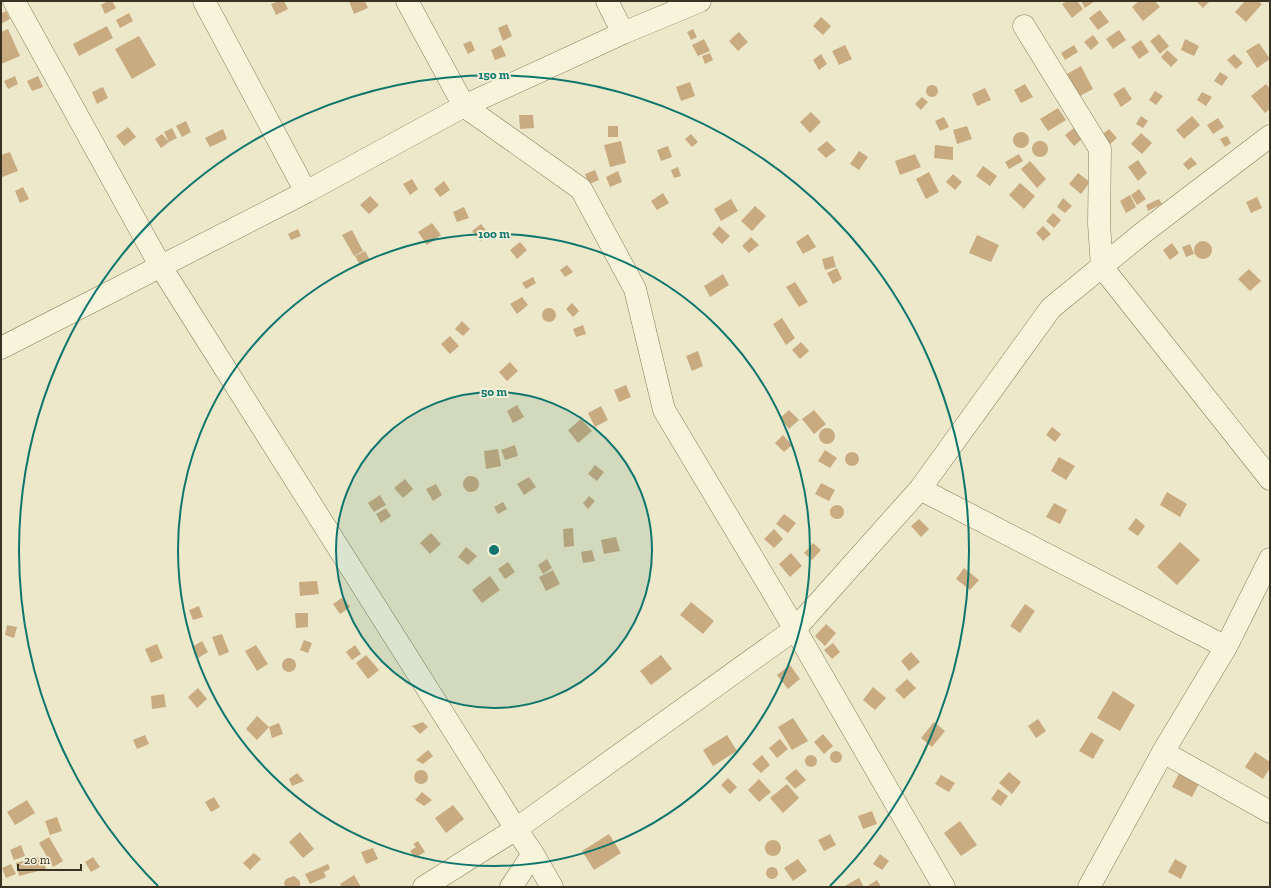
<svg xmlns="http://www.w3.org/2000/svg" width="1271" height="888" viewBox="0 0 1271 888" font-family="'Zilla Slab',serif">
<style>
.building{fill:#c9ab81}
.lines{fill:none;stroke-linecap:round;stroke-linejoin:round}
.minor-casing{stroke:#887c5e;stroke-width:23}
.minor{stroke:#f8f4dc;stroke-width:22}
.ring{fill:none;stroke:#0f766e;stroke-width:2}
.centre{fill:#0f766e;stroke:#f4f1d8;stroke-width:2}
.ring-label{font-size:12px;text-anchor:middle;font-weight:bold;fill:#0f766e;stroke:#f4f1d8;stroke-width:4;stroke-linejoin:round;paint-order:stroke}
</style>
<rect width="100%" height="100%" fill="#ede8c9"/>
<path class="building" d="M108,1H112L116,8L105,14L101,5Z
M279,1H284L288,9L276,15L271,4Z
M349,1H365L368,8L354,14Z
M1067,1H1077L1083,9L1072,18L1062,4Z
M1081,1H1095L1085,8Z
M1139,1H1155L1160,7L1143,21L1132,7Z
M1196,1H1210L1203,8Z
M1245,1H1258L1262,4L1246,22L1235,12Z
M1100,10L1109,22L1098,30L1089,18Z
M6,11L10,19L1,24V14Z
M129,13L133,21L120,28L116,20Z
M821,17L831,26L823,35L813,26Z
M507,24L512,36L503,41L498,28Z
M107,26L113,38L79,56L73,44Z
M8,29L20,56L1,64V32Z
M693,29L697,37L691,40L687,32Z
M1119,30L1126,40L1113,49L1106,39Z
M739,32L748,42L738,51L729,41Z
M1159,34L1169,46L1160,54L1150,41Z
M1093,35L1099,43L1091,50L1084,42Z
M139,36L156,65L132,79L115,49Z
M704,39L710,51L698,56L692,45Z
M1185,39L1199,46L1194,56L1181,50Z
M1141,40L1149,52L1139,59L1131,47Z
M471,41L475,50L468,54L463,44Z
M1259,43L1270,59L1257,68L1246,51Z
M501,45L506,56L495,60L491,50Z
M845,45L852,59L839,65L832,51Z
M1074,45L1078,52L1065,60L1061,53Z
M1167,50L1178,60L1171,67L1161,57Z
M710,53L713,60L705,64L702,56Z
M821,54L827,64L819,70L813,60Z
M1234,54L1243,63L1236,69L1227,60Z
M1081,66L1093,89L1080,96L1067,74Z
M1220,72L1228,77L1222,86L1214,81Z
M15,76L18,84L8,89L4,81Z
M38,76L43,87L32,91L27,81Z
M690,82L695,96L681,101L676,87Z
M1025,84L1033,97L1021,103L1014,90Z
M1266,84L1270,89V109L1265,113L1251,96Z
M926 91a6 6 0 1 1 12 0a6 6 0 1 1-12 0Z
M103,87L108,98L97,104L92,92Z
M1124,87L1132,99L1121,107L1113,94Z
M985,88L991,100L977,106L972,94Z
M1155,91L1163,96L1156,105L1149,100Z
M1202,92L1212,97L1206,106L1197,100Z
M922,97L928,102L921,110L915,104Z
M1058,108L1066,120L1048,131L1040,119Z
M811,112L821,122L810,133L800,122Z
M519,115H533L534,128L520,129Z
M1141,116L1148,121L1143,128L1136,124Z
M1192,116L1200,125L1184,139L1176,130Z
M944,117L949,127L940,131L935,121Z
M1218,118L1224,127L1213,134L1207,125Z
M186,121L191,132L182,137L176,126Z
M608,126H618V137H608Z
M967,126L972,139L957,144L953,130Z
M128,127L136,137L124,146L116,136Z
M172,128L177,138L169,142L164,132Z
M1074,128L1083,138L1074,146L1065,135Z
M223,129L227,139L210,147L205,138Z
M1109,129L1117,138L1108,146L1100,136Z
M1013 140a8 8 0 1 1 16 0a8 8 0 1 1-16 0Z
M1141,133L1152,143L1142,154L1131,144Z
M162,134L169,142L161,148L155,139Z
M691,134L698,142L692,147L685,139Z
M1227,136L1231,143L1225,147L1220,139Z
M1032 149a8 8 0 1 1 16 0a8 8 0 1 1-16 0Z
M621,141L626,163L610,167L604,145Z
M827,141L836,150L826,158L817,149Z
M935,145L953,147V160L934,158Z
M668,146L672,157L661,161L657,150Z
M859,151L868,157L859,170L850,164Z
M10,152L18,171L2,177L1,174V155Z
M915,154L921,167L900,175L895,161Z
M1019,154L1023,161L1009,169L1005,162Z
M1191,157L1197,164L1188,170L1183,164Z
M1138,160L1147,173L1138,181L1128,167Z
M1030,161L1046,179L1037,188L1021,169Z
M983,166L997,176L990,186L976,176Z
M678,167L681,176L674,178L671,170Z
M595,170L599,180L589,184L585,174Z
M618,171L622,182L610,187L606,177Z
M929,172L939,192L926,199L916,179Z
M1078,173L1090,182L1081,194L1069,184Z
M953,174L962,182L955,190L946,182Z
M412,179L418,189L410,195L403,184Z
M444,181L450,190L440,197L434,189Z
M1020,183L1035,196L1024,209L1009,195Z
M23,187L29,199L20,203L15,191Z
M1139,189L1146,199L1137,205L1131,195Z
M663,193L669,203L657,210L651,201Z
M1130,195L1136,207L1126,213L1120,201Z
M370,196L379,205L369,214L360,205Z
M1257,197L1262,208L1251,213L1246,202Z
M1063,198L1072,206L1065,213L1057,207Z
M731,199L738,211L721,221L714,209Z
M1159,199L1162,204L1148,211L1146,205Z
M755,206L766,216L752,231L741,221Z
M464,207L469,218L457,222L453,212Z
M1053,213L1061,220L1054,228L1046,221Z
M432,223L441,235L427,245L418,232Z
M481,224L489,234L480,241L472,231Z
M719,226L730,236L722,244L712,234Z
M1043,226L1051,234L1043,241L1036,233Z
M298,229L301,236L291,240L288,234Z
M352,230L363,251L354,256L342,235Z
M808,234L816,247L803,254L796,242Z
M977,235L999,245L991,262L969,253Z
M751,237L759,245L749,253L742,246Z
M1194 250a9 9 0 1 1 18 0a9 9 0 1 1-18 0Z
M520,242L527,250L517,259L510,250Z
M1172,243L1179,253L1170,260L1163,250Z
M1190,244L1194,254L1186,257L1182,247Z
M365,251L370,260L360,265L355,256Z
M833,256L836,267L825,270L822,259Z
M567,265L573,272L565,277L560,270Z
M837,268L842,279L833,284L827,273Z
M1249,269L1261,281L1250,291L1238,279Z
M723,274L729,285L710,297L704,286Z
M533,277L536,283L526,289L522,283Z
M795,282L808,302L799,307L786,287Z
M522,297L528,305L517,314L510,304Z
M572,303L579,311L573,317L566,309Z
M542 315a7 7 0 1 1 14 0a7 7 0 1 1-14 0Z
M782,318L795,338L786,345L773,324Z
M462,321L470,329L463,336L455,329Z
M583,325L586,334L576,337L573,329Z
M450,336L459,346L450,354L441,344Z
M801,342L809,351L800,359L792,350Z
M698,351L703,366L692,371L686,356Z
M510,362L518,371L507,381L499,372Z
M626,385L631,397L619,402L614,390Z
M517,405L524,417L513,423L507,411Z
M601,406L608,420L595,427L588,413Z
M789,410L799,420L789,429L780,418Z
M814,410L826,424L814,434L802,419Z
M581,419L592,431L578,443L568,430Z
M1052,427L1061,434L1055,442L1046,435Z
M819 436a8 8 0 1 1 16 0a8 8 0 1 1-16 0Z
M783,435L792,445L784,452L775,443Z
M515,445L518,456L505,460L501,450Z
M498,449L501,466L486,469L484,451Z
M825,450L837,458L830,468L818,461Z
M845 459a7 7 0 1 1 14 0a7 7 0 1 1-14 0Z
M1059,457L1075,466L1066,480L1051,471Z
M595,465L604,472L597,481L588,474Z
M463 484a8 8 0 1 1 16 0a8 8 0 1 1-16 0Z
M529,477L536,487L524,495L517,484Z
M405,479L413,489L403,498L394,488Z
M821,483L835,490L829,501L815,494Z
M436,484L442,495L433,501L426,489Z
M1167,492L1187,504L1180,517L1160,505Z
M380,495L386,505L374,512L368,503Z
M589,496L595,501L588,509L583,503Z
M503,502L507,509L498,514L494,507Z
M1054,503L1067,510L1060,524L1046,517Z
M830 512a7 7 0 1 1 14 0a7 7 0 1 1-14 0Z
M386,508L391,516L381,523L376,514Z
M784,514L796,523L788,533L776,524Z
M1136,518L1145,526L1138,536L1128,529Z
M919,519L929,529L921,537L911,526Z
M573,528L574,546L564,547L563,529Z
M774,529L783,539L774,548L764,539Z
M431,533L441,544L430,554L420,543Z
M616,537L620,551L604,554L601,540Z
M1180,542L1200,560L1177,585L1157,567Z
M813,543L821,550L812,560L804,553Z
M466,547L477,556L468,565L458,557Z
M592,550L595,561L583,563L581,552Z
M791,553L802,566L790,577L779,564Z
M547,559L552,568L543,574L538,565Z
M508,562L515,572L505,579L498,569Z
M964,568L979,580L970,590L956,579Z
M553,570L560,584L546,591L539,577Z
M490,576L500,590L482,603L472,590Z
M317,581L319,594L300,596L299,582Z
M343,597L350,607L340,614L333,604Z
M691,602L714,621L703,634L680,615Z
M1025,604L1035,611L1020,633L1010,626Z
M199,606L203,617L193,620L189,610Z
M295,613H308V627L296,628Z
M826,624L836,633L825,646L815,636Z
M7,625L17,627L14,638L5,635Z
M222,634L229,652L219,656L212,637Z
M304,640L312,643L308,653L300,650Z
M202,641L208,652L198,658L192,647Z
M833,643L840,652L832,659L824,650Z
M157,644L163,658L151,663L145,649Z
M256,645L268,664L257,671L245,651Z
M355,645L361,654L352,660L346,652Z
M911,652L920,662L909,671L901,661Z
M366,655L379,670L368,679L356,663Z
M661,655L672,669L651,685L640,671Z
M282 665a7 7 0 1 1 14 0a7 7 0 1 1-14 0Z
M790,665L800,679L788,689L777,675Z
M907,679L916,688L904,699L895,690Z
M873,687L886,698L875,710L863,700Z
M198,688L207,699L197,708L188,697Z
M1113,691L1135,705L1120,731L1097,718Z
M164,694L166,707L152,709L151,696Z
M257,716L269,727L279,723L283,734L272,738L269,727L257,740L246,729Z
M793,718L808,741L792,750L778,727Z
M1038,719L1046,731L1036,738L1028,726Z
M423,722L428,727L420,734L412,726Z
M934,722L945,731L932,747L921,738Z
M1091,732L1104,740L1093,759L1079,751Z
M823,734L833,746L824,754L814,742Z
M145,735L149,744L137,749L133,740Z
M727,735L737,751L713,766L703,750Z
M780,739L788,749L777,758L769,748Z
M428,750L433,756L423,764L416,760Z
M830 757a6 6 0 1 1 12 0a6 6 0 1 1-12 0Z
M1255,752L1270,762V768L1263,779L1245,767Z
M805 761a6 6 0 1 1 12 0a6 6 0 1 1-12 0Z
M762,755L770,765L761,773L752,764Z
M796,769L806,780L795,789L785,778Z
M414 777a7 7 0 1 1 14 0a7 7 0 1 1-14 0Z
M1181,770L1201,780L1192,797L1172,787Z
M1009,772L1021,782L1012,794L999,783Z
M297,773L304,781L292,786L289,779Z
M941,775L955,783L949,792L935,784Z
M728,778L737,787L730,794L721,785Z
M759,779L771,792L759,802L748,790Z
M787,784L799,798L783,813L770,798Z
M998,789L1008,796L1001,806L991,799Z
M422,792L432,800L424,806L415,800Z
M214,797L220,807L211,812L205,802Z
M27,800L35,813L15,825L7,812Z
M453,805L464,819L446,833L435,818Z
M872,811L877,824L863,829L858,816Z
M57,817L62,831L50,835L45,821Z
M960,821L977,845L961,856L944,833Z
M300,832L314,849L303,858L289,842Z
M609,834L621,853L594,870L582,851Z
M830,834L836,845L824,851L818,840Z
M49,837L63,861L53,867L39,843Z
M765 848a8 8 0 1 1 16 0a8 8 0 1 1-16 0Z
M418,841L425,852L415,858L410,851L416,847L413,844Z
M21,845L25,856L14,860L10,850Z
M373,848L378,859L366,864L361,852Z
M254,853L261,859L250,870L243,863Z
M880,854L889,861L882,870L873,864Z
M42,856L46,869L19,876L16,863Z
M93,857L100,867L91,872L85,862Z
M798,859L807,871L793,881L784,868Z
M1175,859L1187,866L1181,879L1168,872Z
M11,864L16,874L6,878L2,868Z
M328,864L330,869L324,872L326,877L310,884L305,874Z
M766 873a6 6 0 1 1 12 0a6 6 0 1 1-12 0Z
M354,875L361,887H342L340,884Z
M294,876L300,881V887H285L284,883L286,879Z
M859,878L864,887H843Z
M877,880L881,887H866Z"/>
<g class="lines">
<g class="minor-casing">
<path id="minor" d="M14,1L161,267L516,829L533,854L552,887
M204,1L306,192
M407,1L464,106L581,189L635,289L664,410L795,629L944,887
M607,1L623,33
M1024,26L1100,149L1099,224L1102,267L1270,479
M1,348L306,192L464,106L623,33L700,1
M920,489L1226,647
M1163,752L1270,812
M424,887L516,829L795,629L920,489L1051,308L1144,232L1270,136
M511,887L533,854
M1089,887L1163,752L1226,647L1270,559"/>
</g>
<use href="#minor" class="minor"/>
</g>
<circle cx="494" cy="550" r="158" fill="#0f766e" fill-opacity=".12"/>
<g class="ring">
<circle cx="494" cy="550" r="158"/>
<circle cx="494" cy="550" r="316"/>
<path d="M158 886A475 475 0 1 1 830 886"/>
</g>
<circle cx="494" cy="550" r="6" class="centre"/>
<g class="ring-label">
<text x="494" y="79">150 m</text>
<text x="494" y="238">100 m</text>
<text x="494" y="396">50 m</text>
</g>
<rect width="1271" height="888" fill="none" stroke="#3a3121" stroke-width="4"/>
<path d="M18 864v6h63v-6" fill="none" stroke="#3a3121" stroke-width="2"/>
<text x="24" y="864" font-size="12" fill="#3a3121" stroke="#f4f1d8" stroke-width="3" paint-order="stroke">20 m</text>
</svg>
